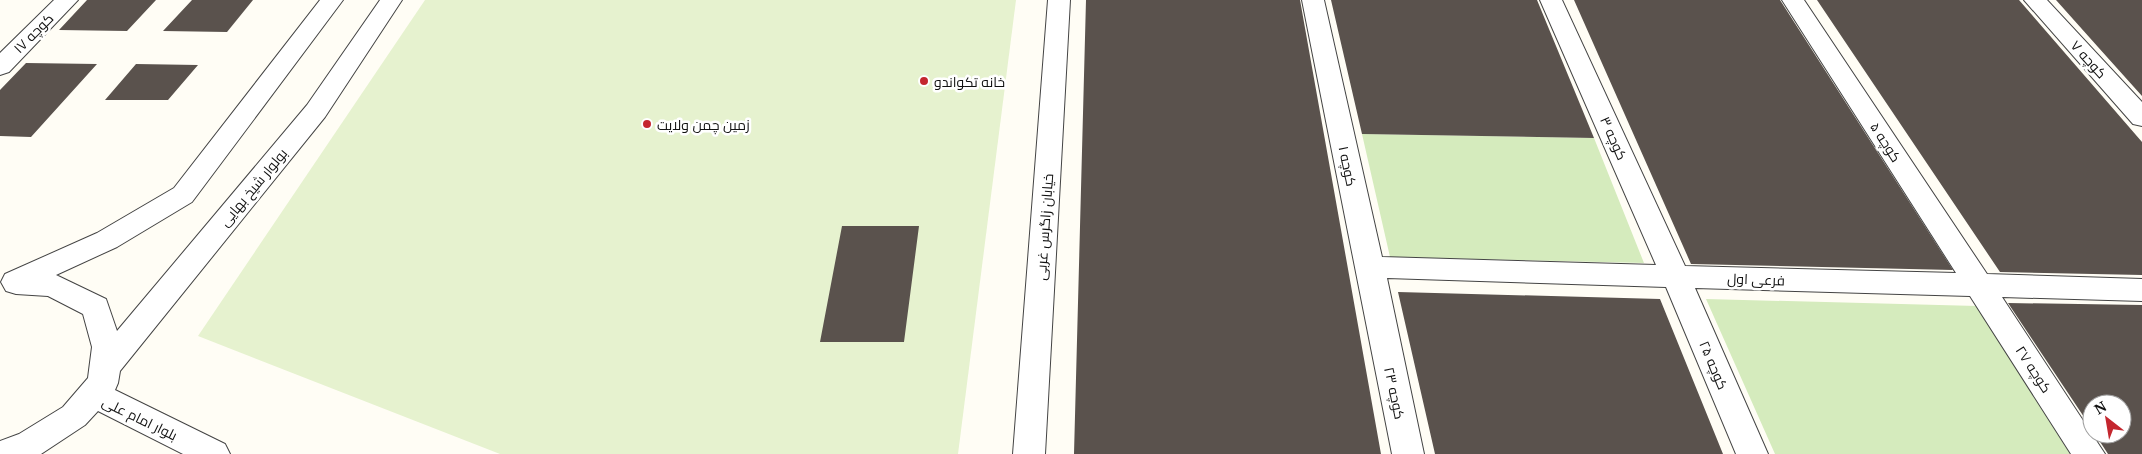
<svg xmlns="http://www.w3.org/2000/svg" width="2142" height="454" viewBox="0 0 2142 454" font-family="'Noto Serif',Cairo,serif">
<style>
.green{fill:#d5ebbd}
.pitch{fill:#e6f2cf}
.building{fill:#5a524d}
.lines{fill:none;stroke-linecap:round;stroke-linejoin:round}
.minor-casing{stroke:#444;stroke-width:2}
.tertiary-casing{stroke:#444;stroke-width:2}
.minor{fill:#fff;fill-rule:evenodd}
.tertiary{fill:#fff;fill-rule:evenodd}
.poi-dot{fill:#c4262e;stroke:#fff;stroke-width:2}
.labels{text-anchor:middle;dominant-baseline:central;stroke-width:5;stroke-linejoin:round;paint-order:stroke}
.street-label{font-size:14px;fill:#111;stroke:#fff}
.poi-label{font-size:14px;fill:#111;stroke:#fff;text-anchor:start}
</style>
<rect width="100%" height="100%" fill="#fffdf5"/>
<path class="green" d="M1362,134L1594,138L1644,263L1390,257Z
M1706,299L1977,306L2070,454H1775Z"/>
<path class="pitch" d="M425,0H1016L958,454H500L198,336Z"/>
<path class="building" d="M87,0H156L127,31L59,30Z
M192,0H253L227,32L163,31Z
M1086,0H1300L1381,454H1074Z
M1331,0H1537L1594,138L1362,134Z
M1574,0H1780L1953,270L1691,264Z
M1817,0H2019L2142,142V275L2000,272Z
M2056,0H2142V96L2098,47Z
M26,63L97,64L31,137L0,136V90Z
M136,64L198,65L168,100H105Z
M842,226H919L904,342H820Z
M1398,292L1660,299L1723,454H1435Z
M2008,303L2142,305V454H2108L2095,434H2122V404H2092V429Z"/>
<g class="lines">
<g class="minor-casing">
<path id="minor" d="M54,0H78L9,72L0,75V53Z
M1048,0H1070L1045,454H1013Z
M1302,0H1324L1382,257L1656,265L1540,0H1562L1685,266L1956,273L1782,0H1804L1987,274L2142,279V301L2002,297L2105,454H2071L1970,296L1695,288L1768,454H1736L1666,287L1387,278L1424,454H1392Z
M2024,0H2047L2142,102V126L2133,124Z"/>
</g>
<g class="tertiary-casing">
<path id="tertiary" d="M320,0H343L192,202L117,247L56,275L106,299L117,331L307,105L380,0H402L325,117L120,371L118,383L115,390L225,444L230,454H183L98,411L85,425L41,454H0V441L19,434L63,407L88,378L92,347L83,314L48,296L16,294L6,291L1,282L5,274L97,233L174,188Z"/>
</g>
<use href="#minor" class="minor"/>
<use href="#tertiary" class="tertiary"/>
</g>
<g class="poi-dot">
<circle cx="924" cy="81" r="5"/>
<circle cx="647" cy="124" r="5"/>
</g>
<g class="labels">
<g class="street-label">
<text transform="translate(33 33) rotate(-45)">کوچه ۱۷</text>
<text transform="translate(2089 59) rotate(48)">۷ کوچه</text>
<text transform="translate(1614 138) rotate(66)">کوچه ۳</text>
<text transform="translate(1886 142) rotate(57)">۵ کوچه</text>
<text transform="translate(1348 166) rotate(78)">کوچه ۱</text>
<text transform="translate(253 187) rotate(-50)">بولوار شیخ بهایی</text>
<text transform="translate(1044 227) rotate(-86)">خیابان زاگرس غربی</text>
<text transform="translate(1756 279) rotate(2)">فرعی اول</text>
<text transform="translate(1714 365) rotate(67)">کوچه ۲۵</text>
<text transform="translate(2034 369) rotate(57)">۲۷ کوچه</text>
<text transform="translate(1395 393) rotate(78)">کوچه ۲۳</text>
<text transform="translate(140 418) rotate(26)">بلوار امام علی</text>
</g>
<g class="poi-label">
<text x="934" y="81">خانه تکواندو</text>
<text x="657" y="124">زمین چمن ولایت</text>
</g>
</g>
<g transform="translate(2107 419) rotate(329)"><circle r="24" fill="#ffffff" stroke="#a0a0a0"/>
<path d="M0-4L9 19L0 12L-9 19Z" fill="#c4262e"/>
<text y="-8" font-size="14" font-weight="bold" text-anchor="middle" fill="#111111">N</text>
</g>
</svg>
